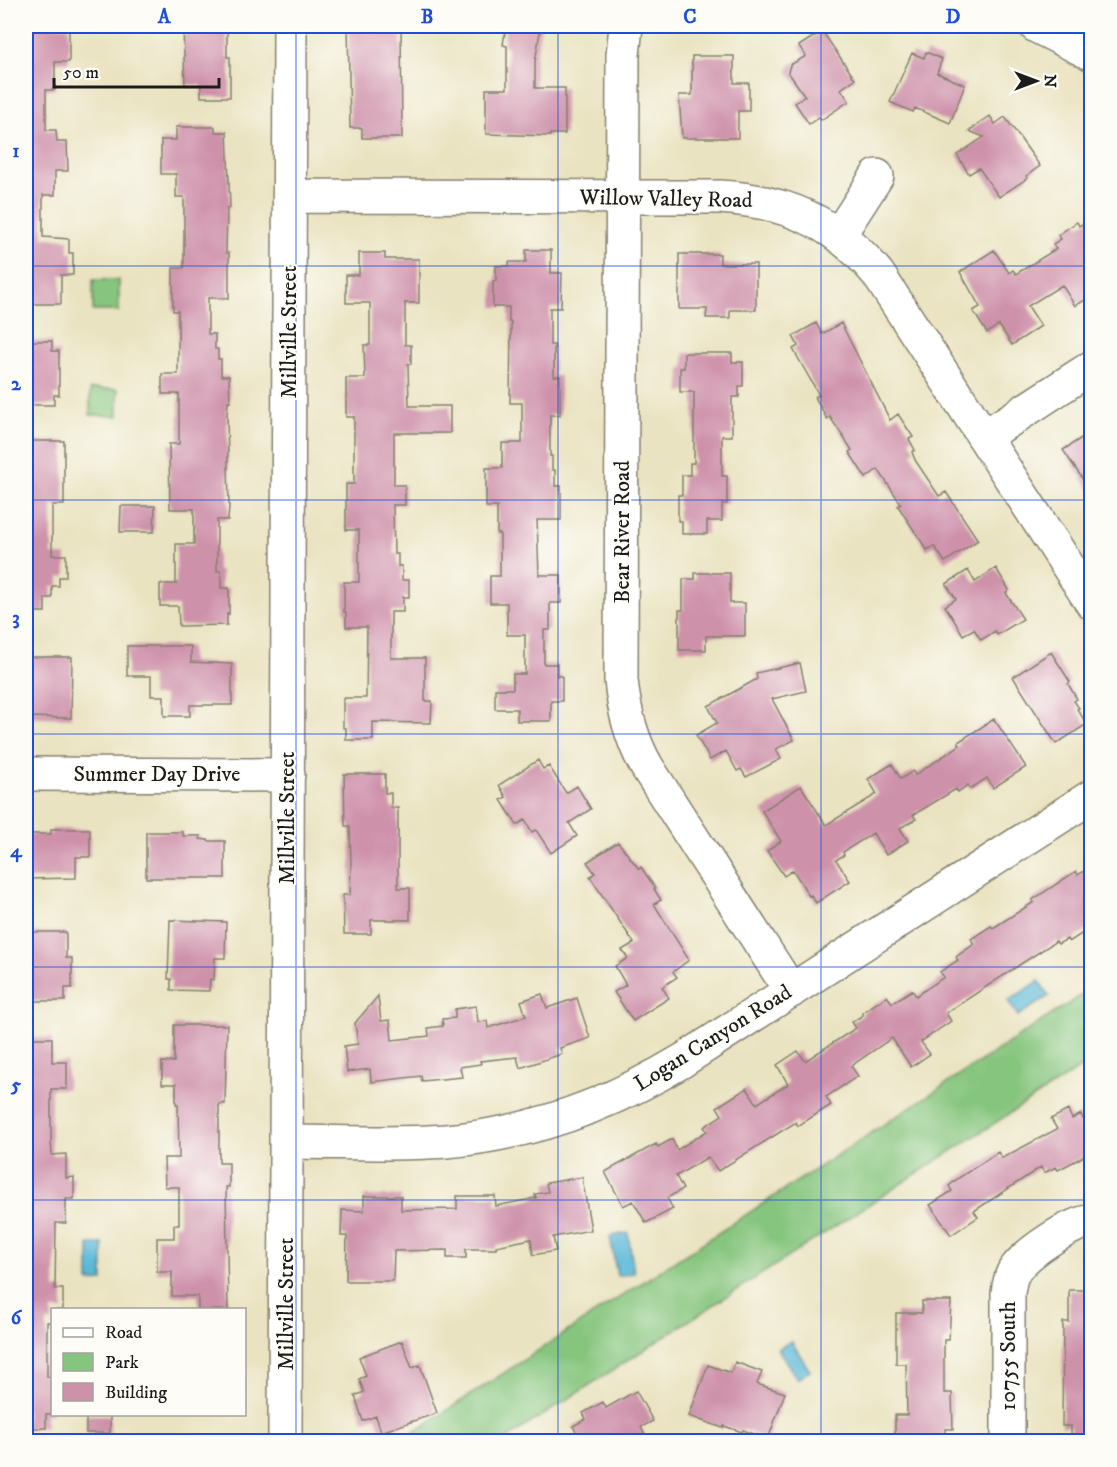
<svg xmlns="http://www.w3.org/2000/svg" width="1117" height="1467" viewBox="0 0 1117 1467" font-family="'IM FELL DW Pica',serif">
<style>
.green{fill:#85c57d;stroke:#50704c;stroke-width:1.5}
.water{fill:#58b8d7;stroke:#3a6a7a;stroke-width:1.5}
.building{fill:#ce91aa}
.lines{fill:none;stroke-linecap:round;stroke-linejoin:round}
.minor-casing{stroke:#83806e;stroke-width:36}
.minor{stroke:#fff;stroke-width:33}
.grid{fill:none;stroke:#1d4ed8;stroke-width:1.5;stroke-opacity:0.55}
.labels{text-anchor:middle;dominant-baseline:central;stroke-width:4.5;stroke-linejoin:round;paint-order:stroke}
.street-label{font-size:22px;fill:#1c1c1c;stroke:#fdfcf7}
.neatline{fill:none;stroke:#1d4ed8;stroke-width:2}
.grid-label{font-size:20px;text-anchor:middle;font-weight:bold;fill:#1d4ed8}
</style>
<rect width="100%" height="100%" fill="#fdfcf7"/>
<filter id="ink" filterUnits="userSpaceOnUse"><feTurbulence type="fractalNoise" baseFrequency=".0167" numOctaves="2"/><feDisplacementMap in="SourceGraphic" scale="12" xChannelSelector="R" yChannelSelector="G"/><feConvolveMatrix kernelMatrix="1 2 1 2 8 2 1 2 1" color-interpolation-filters="sRGB"/></filter>
<filter id="wash" filterUnits="userSpaceOnUse"><feTurbulence type="fractalNoise" baseFrequency=".008" numOctaves="4" result="noise"/><feDisplacementMap in="SourceGraphic" scale="24" xChannelSelector="R" yChannelSelector="G"/><feGaussianBlur stdDeviation="1.35" result="paint"/><feColorMatrix in="noise" values="0 0 0 0 0 0 0 0 0 0 0 0 0 0 0 0 0 1.4 0 .05"/><feComposite in="paint" operator="in"/></filter>
<g filter="url(#wash)">
<rect width="100%" height="100%" fill="#eae3c1"/>
<path class="green" d="M93,280H119V311H93Z
M90,389H118V416L90,415Z
M1091,989V1061L503,1441H400Z"/>
<path class="water" d="M1039,981L1049,996L1018,1016L1008,1001Z
M628,1233L634,1273L617,1276L610,1236Z
M89,1244H103V1281L89,1282Z
M791,1341L810,1371L797,1379L778,1349Z"/>
<g id="blocks">
<path class="building" d="M26,26H69V62H55V90H46V130H56L57,142H67L68,171H55V195H43V237L69,239V253H73V275H61V304H26Z
M183,26H227V57H230V97H201V85H185Z
M348,26H401L402,138H362V128H350Z
M506,26H541L535,62V88H565V134H550V136L486,134V89H507V46L503,45Z
M822,31L855,79L841,89L849,101L821,120L819,117L809,124L795,103L805,96L788,72L790,65L806,56L799,46Z
M926,52L942,59L937,73L965,85L950,123L915,108L913,112L890,102L912,53L924,58Z
M692,56H734V83H749V111H738V138H682L679,95H692Z
M990,116L995,124L1005,117L1040,166L1026,176L1028,178L999,197L979,168L969,174L957,155L984,137L969,131Z
M176,127H215V132H227L230,208H227L226,253H229V298H208V334H215V349H218V359H221V376H229L230,402L228,401L227,414L229,507L228,520H217V571H221V588H229V614L227,613V625L179,626L178,606H160V584H176V544H194V509H170L169,444H179V394H162V374H178V311H173V268H184V197H176V174H161V140H176Z
M1092,218V296L1075,306L1062,285L1028,306L1041,326L1012,345L999,325L987,333L973,311L980,307L960,272L994,250L1009,273L1013,270L1016,274L1056,249L1053,244L1061,239L1058,235L1077,222L1079,226Z
M526,250H551V273H562L561,308H550V345H554V376H560V415H550V456H552V470H555V486H561V520H537L539,575H561V603H550V630H544V664H557V676H562V701H551V721H517V709H495V689H513V674H525V635H507V603H490V576H500V534H497V507H486V468H502V443H522V403H510L511,322H509V307H493V281H496V266H509V262H526Z
M359,253H385V259H419V303H405V345H411V364H408L409,406H450V433H394V485H405V505H393L394,554H398V566H402V580H409V597H403V612H391V658H425V701H432L431,723L373,722V740H346V728H343V698H366L367,627H346V612H344V582H359V530H346V484H354V417H346V378H365L364,345H370V303H346V275H359Z
M679,254H720V264H756V310H730V318H706L707,309H679Z
M816,323L822,334L841,323L890,420L898,414L913,437L909,439L915,450L912,452L915,460L939,496L946,492L978,540L945,562L934,546L927,550L898,506L901,504L878,469L866,478L849,452L852,450L830,417L827,419L815,397L819,395L793,349L798,346L793,336Z
M26,341H52V351H59V395H54V405H26Z
M684,353H732V362H743V386H739V397H732V436H722V476H727V504H722V521H707V534H682V521H678V495H682V475H690V463H694V392H680V368H684Z
M1092,431V493L1063,450Z
M26,441H64V505H52V555H66V577H59V586H52V598H45V612H26Z
M121,506H155L154,532H120Z
M996,568L1009,590L1006,593L1023,619L997,635L995,631L981,640L974,629L963,635L945,606L956,599L946,584L968,570L975,582Z
M695,573H730V603H745V636H706V650H679V610H683V579H695Z
M127,646H191V662L232,664V705H190V716H164V696H151V676H127Z
M1051,652L1070,682L1068,684L1077,699L1074,701L1079,708L1077,709L1087,724L1056,744L1013,677Z
M26,657H72L71,718L27,717V709H26Z
M800,663L806,691L772,699L794,740L776,749L781,759L746,777L741,769L737,771L726,751L710,760L696,735L717,723L708,706L757,679L756,673Z
M994,719L1026,767L993,788L987,778L970,789L968,785L958,792L956,789L913,815L916,819L900,828L908,841L886,855L873,833L843,852L844,855L836,860L850,881L816,903L811,895L809,896L793,870L784,876L767,851L781,841L762,811L801,786L826,825L877,794L868,779L892,764L901,779L913,771L915,775L960,745L958,742Z
M538,760L543,769L549,766L566,793L577,786L591,809L569,823L577,836L551,853L536,830L532,832L525,820L517,825L501,800L506,797L499,785Z
M344,774H385V793H391V808H398V888H410V920H371V934H344L343,895H350L351,864L350,826H345Z
M51,829H90V857H76V878L26,879V834H51Z
M146,832H183V836H200V839L208,840V841H225V878H146Z
M618,842L639,869L641,867L655,888L654,889L661,900L654,904L689,960L673,972L677,977L662,987L669,998L633,1021L614,992L626,985L615,966L628,958L622,950L634,943L590,877L595,873L587,862Z
M1092,866V927L1069,942L1067,939L1058,944L1056,941L946,1013L951,1021L921,1042L930,1054L911,1067L892,1038L851,1066L858,1076L826,1097L831,1105L798,1126L796,1122L718,1171L708,1157L676,1176L683,1189L667,1198L673,1209L646,1223L633,1201L623,1206L605,1172L656,1144L658,1147L672,1139L677,1150L707,1131L704,1127L722,1115L717,1107L747,1088L757,1104L788,1084L777,1065L798,1051L805,1061L856,1028L852,1022L863,1015L862,1013L887,996L892,1003L912,990L916,996L944,977L940,972L958,960L956,957L974,944L971,939L991,926L993,928L1004,921L1034,902L1032,900L1076,871L1078,875Z
M170,920L226,922L225,958H215L214,980L210,979L209,991L171,990V979H168Z
M26,932H66V958H72V988H65V1001H26Z
M542,994L547,1008L577,998L590,1038L560,1048L562,1054L520,1068L517,1057L480,1061L481,1064L460,1067L462,1077L422,1081L421,1076L371,1082L370,1069L347,1072L344,1046L358,1044L355,1023L378,996L381,1021L390,1020L392,1040L429,1036L428,1028L443,1026L442,1019L455,1018V1009L476,1006L478,1022L487,1021L488,1028L526,1016L521,1001Z
M174,1025H227L225,1104H219V1163H229V1187H226L228,1310H198V1296H172V1272H157V1238H174V1225H179V1187H165L164,1158H179L178,1104H176V1084H162V1062H174Z
M26,1038H52V1062H67V1089H51V1142L52,1155L66,1154V1178L74,1177V1199H66V1223H56L55,1289H63V1310H52V1322H47V1377H52V1414H46V1428H26Z
M1068,1110L1072,1119L1081,1114L1083,1119L1092,1114V1152L1058,1170L1056,1167L1044,1173L1041,1167L974,1211L978,1217L951,1235L930,1205L952,1191L949,1186L957,1179L998,1152L1002,1158L1057,1129L1051,1119Z
M582,1177L591,1230L553,1237L556,1251L533,1255L531,1239L496,1246V1249H466V1258H447V1250L394,1251L393,1281H346L347,1236H341L342,1210L364,1211V1196H401V1210L457,1209V1196H495L496,1206L536,1198L535,1194L548,1192L546,1183Z
M1069,1290H1092V1442H1071V1426H1062L1063,1322H1069Z
M922,1301H951L949,1340H944V1393H952L953,1429H945V1442H895V1415H907L906,1364H896V1313H922Z
M402,1341L412,1368L420,1365L437,1413L381,1432L376,1416L363,1421L355,1396L364,1392L359,1379L366,1376L359,1357Z
M735,1362L762,1372L757,1384L785,1393L768,1439L743,1430L742,1432L724,1426L723,1428L689,1416L708,1365L731,1373Z
M636,1391L653,1421L641,1427L648,1442H581L573,1426L586,1419L583,1413L603,1402L606,1408Z
M86,1415H110V1433H86Z"/>
</g>
</g>
<g filter="url(#ink)">
<use href="#blocks" fill-opacity="0" stroke="#83806e" stroke-width="1.5"/>
<g class="lines">
<g class="minor-casing">
<path id="minor" d="M626,26L623,55L621,680C624,712 631,739 647,767L791,991
M1036,26L1092,54
M290,196L720,197C786,201 836,222 878,274L1092,603
M839,235L877,176
M984,437L1092,367
M26,774L288,775
M286,1142C340,1142 393,1145 446,1141C531,1134 609,1105 682,1061L1092,796
M285,1440L290,26
M1008,1442V1293C1009,1285 1010,1278 1014,1271C1027,1252 1069,1224 1092,1221"/>
</g>
<use href="#minor" class="minor"/>
</g>
</g>
<path class="grid" d="M296,26V1442M558,26V1442M821,26V1442M26,266H1092M26,500H1092M26,734H1092M26,967H1092M26,1200H1092"/>
<g class="labels">
<g class="street-label">
<text transform="translate(666 199) rotate(1)">Willow Valley Road</text>
<text transform="translate(289 332) rotate(-90)">Millville Street</text>
<text transform="translate(622 532) rotate(-90)">Bear River Road</text>
<text x="157" y="774">Summer Day Drive</text>
<text transform="translate(287 818) rotate(-90)">Millville Street</text>
<text transform="translate(713 1038) rotate(-32)">Logan Canyon Road</text>
<text transform="translate(286 1304) rotate(-90)">Millville Street</text>
<text transform="translate(1008 1356) rotate(-90)">10755 South</text>
</g>
</g>
<rect width="1117" height="1467" fill="none" stroke="#fdfcf7" stroke-width="66"/>
<rect x="51" y="1308" width="195" height="108" fill="#fdfcf7" stroke="#a3a29f" stroke-width="1.5"/>
<rect x="63" y="1328" width="30" height="9" fill="#ffffff" stroke="#a3a29f" stroke-width="1.5"/>
<text x="105" y="1338" font-size="18" fill="#1c1c1c">Road</text>
<rect x="63" y="1353" width="30" height="18" fill="#85c57d" stroke="#a3a29f" stroke-width="1.5"/>
<text x="105" y="1368" font-size="18" fill="#1c1c1c">Park</text>
<rect x="63" y="1383" width="30" height="18" fill="#ce91aa" stroke="#a3a29f" stroke-width="1.5"/>
<text x="105" y="1398" font-size="18" fill="#1c1c1c">Building</text>
<g transform="translate(1036 81) rotate(90)" stroke="#fdfcf7" stroke-width="4.5" paint-order="stroke">
<path d="M0-4.5L10 22L0 15L-10 22Z" fill="#1c1c1c"/>
<text y="-9" font-size="16" font-weight="bold" text-anchor="middle" fill="#1c1c1c">N</text>
</g>
<path d="M54 78v9h165v-9" fill="none" stroke="#1c1c1c" stroke-width="3"/>
<text x="63" y="78" font-size="18" fill="#1c1c1c" stroke="#fdfcf7" stroke-width="4.5" paint-order="stroke">50 m</text>
<rect x="33" y="33" width="1051" height="1401" class="neatline"/>
<g class="grid-label">
<text x="164" y="23">A</text>
<text x="427" y="23">B</text>
<text x="690" y="23">C</text>
<text x="953" y="23">D</text>
<text x="16" y="157">1</text>
<text x="16" y="390">2</text>
<text x="16" y="624">3</text>
<text x="16" y="857">4</text>
<text x="16" y="1091">5</text>
<text x="16" y="1324">6</text>
</g>
</svg>
